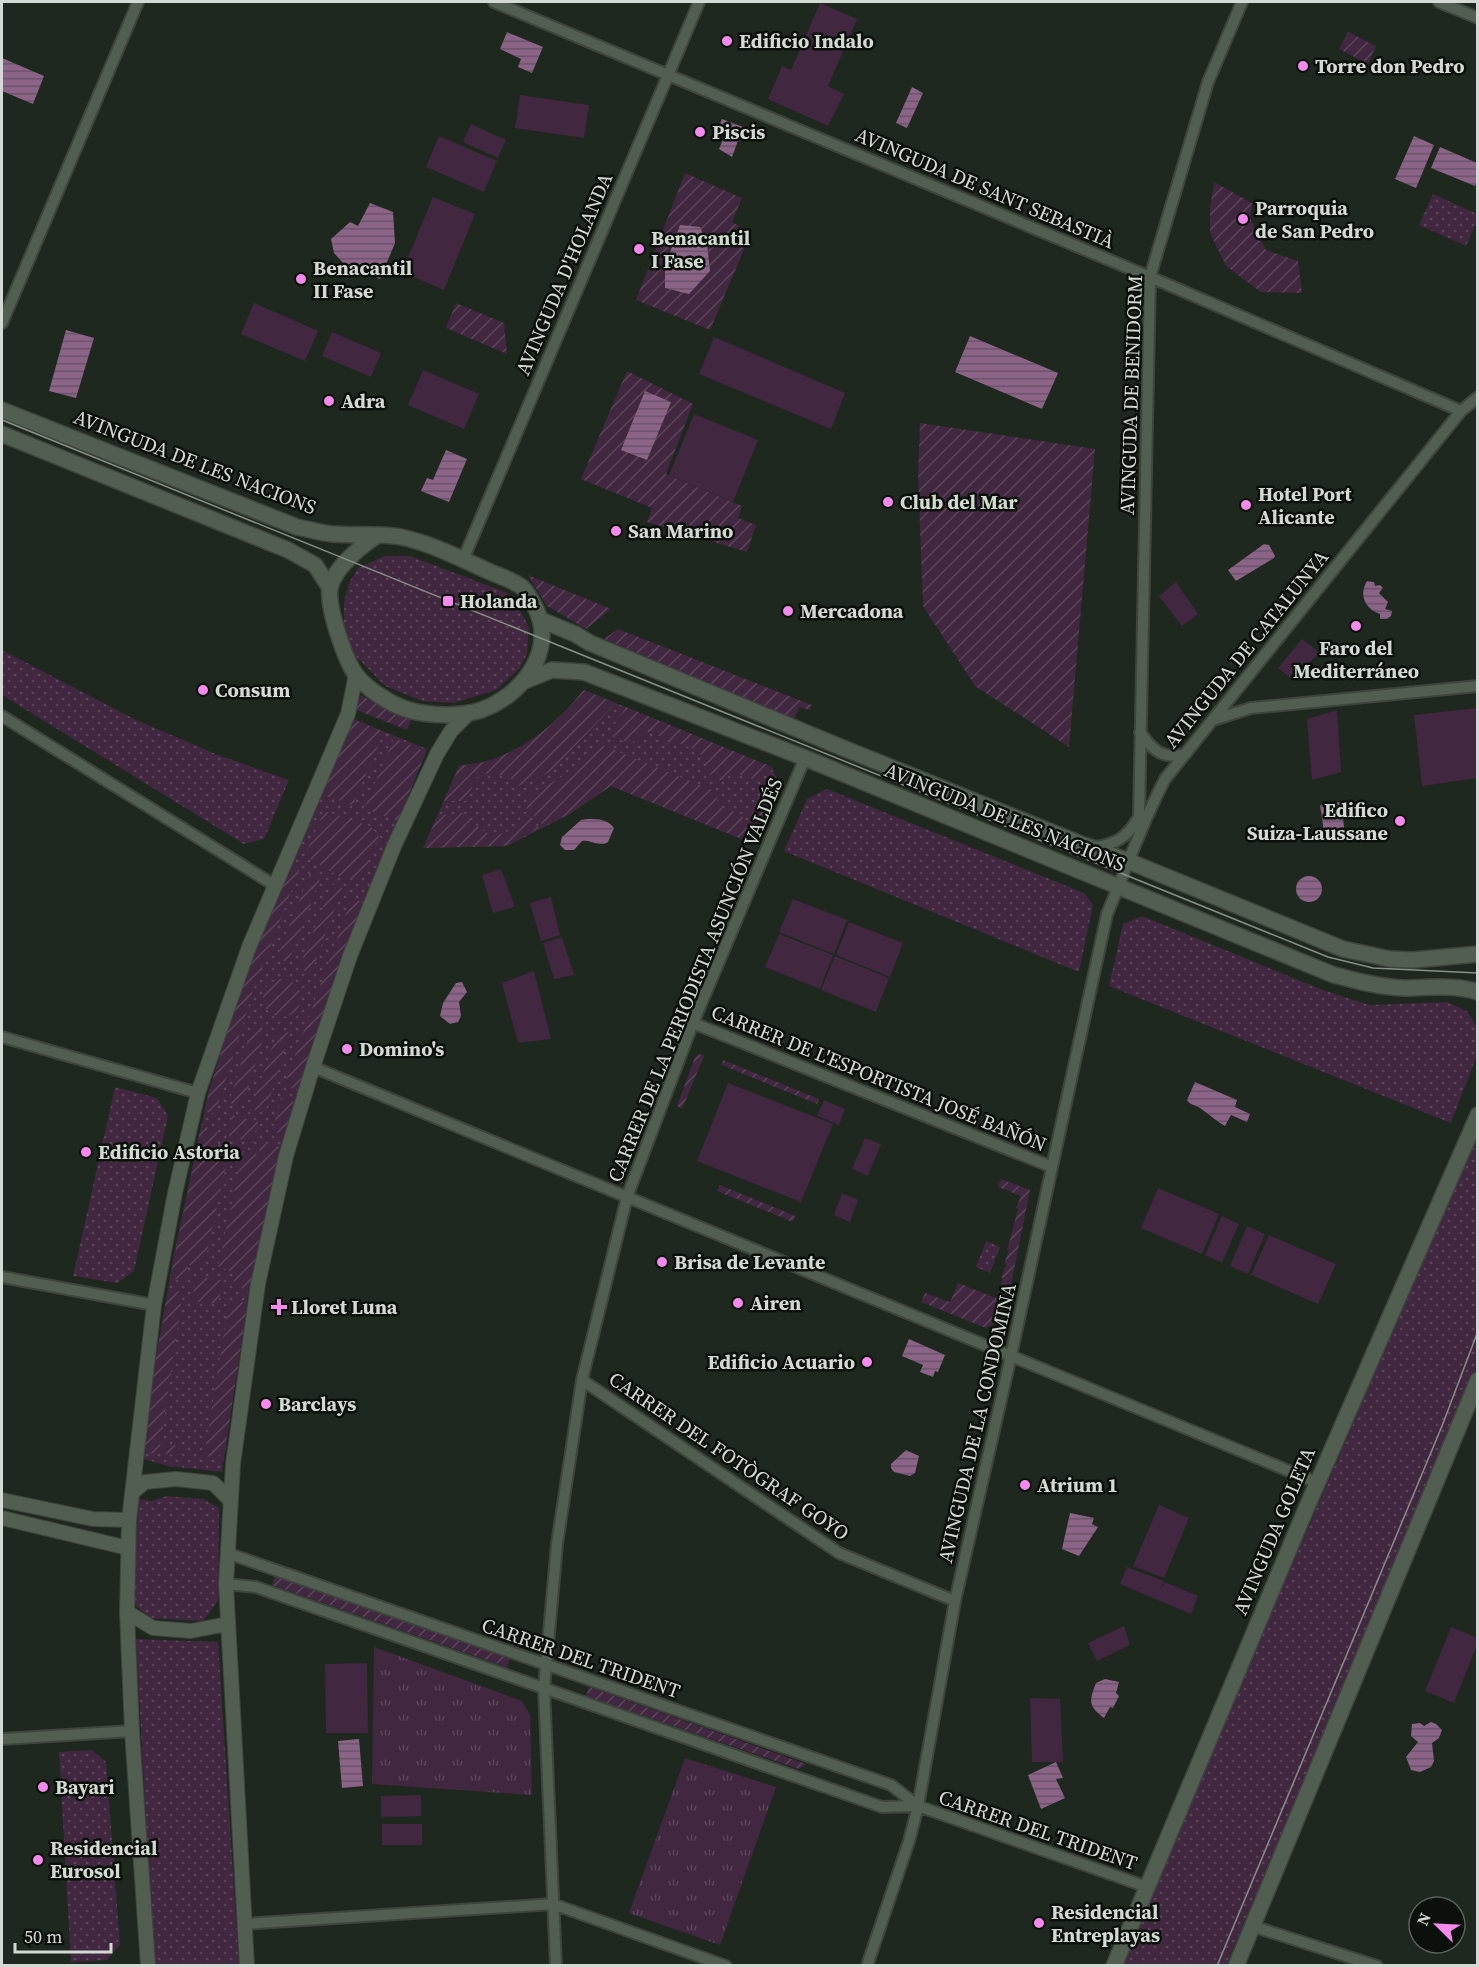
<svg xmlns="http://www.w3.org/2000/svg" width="1479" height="1967" viewBox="0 0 1479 1967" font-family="'Source Serif 4',serif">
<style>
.grass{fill:url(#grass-tufts)}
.park{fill:url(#park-dots)}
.garden{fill:url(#garden-furrows)}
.pitch{fill:#41273f}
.water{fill:url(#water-rules)}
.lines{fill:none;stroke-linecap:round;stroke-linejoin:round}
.minor-casing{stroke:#3d453d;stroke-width:14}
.tertiary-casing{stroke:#3d453d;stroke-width:16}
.secondary-casing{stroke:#3d453d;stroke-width:18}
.minor{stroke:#525e52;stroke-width:10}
.tertiary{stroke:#525e52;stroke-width:14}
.secondary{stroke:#525e52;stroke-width:15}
.tram{stroke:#878f87;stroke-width:1.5}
.poi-dot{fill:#f589ee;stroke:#0b100b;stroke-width:2}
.labels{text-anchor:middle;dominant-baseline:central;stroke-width:5;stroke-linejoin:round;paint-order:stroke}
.poi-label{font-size:20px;font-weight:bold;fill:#d3dad3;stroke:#0b100b;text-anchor:start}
.street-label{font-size:20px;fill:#d3dad3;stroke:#0b100b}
</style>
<defs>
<pattern id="grass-tufts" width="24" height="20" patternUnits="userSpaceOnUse" patternTransform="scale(1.5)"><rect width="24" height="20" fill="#41273f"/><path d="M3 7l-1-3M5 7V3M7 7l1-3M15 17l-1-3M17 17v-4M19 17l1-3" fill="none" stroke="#5c465a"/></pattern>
<pattern id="park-dots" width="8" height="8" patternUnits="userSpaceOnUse" patternTransform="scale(1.5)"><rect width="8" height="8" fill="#41273f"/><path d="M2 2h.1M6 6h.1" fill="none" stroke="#5c465a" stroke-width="1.8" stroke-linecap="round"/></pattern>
<pattern id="garden-furrows" width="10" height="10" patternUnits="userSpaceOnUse" patternTransform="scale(1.5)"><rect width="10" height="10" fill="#41273f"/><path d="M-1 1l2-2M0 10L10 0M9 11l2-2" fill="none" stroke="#5c465a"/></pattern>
<pattern id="water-rules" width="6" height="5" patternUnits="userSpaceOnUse" patternTransform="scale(1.5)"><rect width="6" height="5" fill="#8c6488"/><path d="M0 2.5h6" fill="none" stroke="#695467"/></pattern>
</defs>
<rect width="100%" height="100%" fill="#1e281e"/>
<path class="grass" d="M374,1647L522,1701L530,1715L532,1795L372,1784Z
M685,1758L776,1787L720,1945L629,1913Z"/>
<path class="park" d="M1433,194L1477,214V221L1466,246L1419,225Z
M385,556H410L505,592L513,598L529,627L527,654L519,669L496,690L454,703L422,701L385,686L352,652L344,626V603L349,583L358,568Z
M2,650L134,719L218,755L289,780L264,839L244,844L2,695Z
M584,690L772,767L779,784L754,844L611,786L568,815L507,846L423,848L459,766C471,764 485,763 496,758C534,743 559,721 584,690Z
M351,718L427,749L367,897L322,1016L275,1166L250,1283L222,1472L168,1466L143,1459L155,1363L174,1254L209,1090L251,958Z
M827,789L1084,893L1093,905L1079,972L784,851L807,799Z
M1142,916L1320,989L1369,1005L1447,1002L1467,1011L1477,1027V1055L1451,1123L1109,986L1123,924Z
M115,1087L157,1098L168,1116L134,1271L117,1283L73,1276Z
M1477,1137V1366L1451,1437L1226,1965L1119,1966Z
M986,1241L1000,1247L990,1273L976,1267Z
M167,1496L203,1499L219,1508L218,1601L203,1621L149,1618L134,1604L138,1499L151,1501Z
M136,1639L218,1642L239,1965H154Z
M92,1750L106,1762L120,1945L107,1960L71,1962L59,1752Z"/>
<path class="garden" d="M1348,32L1376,46L1368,64L1339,49Z
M685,173L742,198L732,222L751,233L710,330L636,300Z
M1214,182L1252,203L1250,218L1266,250L1298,261L1302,293L1261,292L1226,266L1210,233V208Z
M456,303L504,323L507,354L446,328Z
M627,371L693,404L666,474L742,506L738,518L756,525L747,552L647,522L652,508L581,479Z
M920,423L1095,449L1069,747L975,686L923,606L918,474Z
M528,575L611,609L586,629L547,606Z
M618,629L812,705L809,710L800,707L794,719L604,639Z
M584,690L616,703L550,772L519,786L514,780L490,772L476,778L466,801H444L459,766C471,764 485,763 496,758C534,743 558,721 584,690Z
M361,695L394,714L411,719L407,730L354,709Z
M626,707L772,767L770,774L753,779L733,772L722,781L711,777L699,751L646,731L630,744L608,735Z
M351,718L384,732L353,805L320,794Z
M394,738L426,752L398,821L364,809Z
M602,745L717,792L716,796L720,807L741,814L754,844L611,786L568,815L543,825L526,808L528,796L563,776Z
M767,782L779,784L761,827L752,811Z
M324,811L370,826L379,836L364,873L351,879L338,876L305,856Z
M464,813C477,828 492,843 513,828C517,825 521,817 524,813L539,828L507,846L423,848L438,815Z
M288,864L300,868L254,988L215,1114L204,1111C227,1027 256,945 288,864Z
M310,873L320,879L288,963L277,957Z
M332,884L342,888L311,974L299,968Z
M352,897L364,904L298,1090L284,1086Z
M263 998a19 19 0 1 1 38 0a19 19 0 1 1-38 0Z
M252,1026L265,1031L243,1106L229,1103Z
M278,1030L290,1033L265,1113L251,1109Z
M700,1054L704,1056L682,1109L677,1106L695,1057Z
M723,1060L819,1099L817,1104L722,1065Z
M281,1098L295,1102L285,1134L272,1131Z
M232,1115L258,1122L252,1143L227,1135Z
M201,1126L218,1130L216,1143L230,1147L204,1266L188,1265L186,1280L170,1278Z
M263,1142L280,1147L250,1288L234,1287V1275L230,1271L218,1266L243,1151L258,1155Z
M1001,1179L1030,1190L1004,1319L986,1328L921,1302L925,1293L950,1302L958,1283L996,1298L1003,1278L1001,1277L1006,1265L1004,1264L1009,1250H1007L1018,1209L1016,1208L1021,1196L998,1187Z
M720,1185L795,1216L793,1222L717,1191Z
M196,1277L223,1280L218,1304L192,1301Z
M168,1291L183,1292L160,1446L180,1445V1455L143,1453L155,1363Z
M229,1301L248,1303L224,1455L204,1457Z
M275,1576L510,1659L507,1667L272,1585Z
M589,1687L806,1764L799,1769L586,1696Z"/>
<path class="pitch" d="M820,3L857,19L828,86L844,94L828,126L768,99L782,66L791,70Z
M520,95L589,105L584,138L515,128Z
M471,124L506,140L498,158L463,142Z
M439,136L497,161L484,192L426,167Z
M433,197L475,214L444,290L402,272Z
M254,303L318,331L305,361L241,334Z
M332,332L381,353L371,377L322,356Z
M714,337L845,393L831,429L699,374Z
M423,370L479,394L464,429L408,405Z
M694,414L758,440L733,502L669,475Z
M1176,582L1198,614L1182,626L1159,596Z
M1302,639L1319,652L1294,681L1278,668Z
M1477,708V778L1422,786L1414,715Z
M1337,710L1341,772L1312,780L1307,719Z
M501,869L515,907L493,913L482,875Z
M551,897L560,935L541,941L530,903Z
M793,899L847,920L834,954L779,932Z
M849,922L903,943L890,977L836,955Z
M779,934L833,955L820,989L765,967Z
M562,937L574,975L554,979L543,943Z
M835,956L889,978L876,1012L821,990Z
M534,971L551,1039L518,1043L502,983Z
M728,1083L833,1124L801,1202L697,1161Z
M824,1100L845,1109L839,1125L817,1116Z
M865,1138L881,1144L868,1176L852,1169Z
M1158,1188L1219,1214L1202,1254L1141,1228Z
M842,1193L858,1200L850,1222L834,1215Z
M1222,1216L1239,1224L1222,1263L1205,1255Z
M1247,1226L1265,1234L1248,1274L1230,1266Z
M1269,1235L1336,1264L1318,1304L1251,1275Z
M1159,1505L1189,1518L1164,1578L1133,1566Z
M1127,1567L1164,1581L1160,1590L1165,1582L1198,1596L1191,1614L1120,1584Z
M1124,1626L1130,1645L1097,1661L1088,1643Z
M1451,1627L1478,1638L1477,1645L1454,1703L1425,1691Z
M367,1663L368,1733H326L325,1664Z
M1030,1698L1060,1699L1063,1762H1032Z
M421,1795V1816L381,1817V1796Z
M382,1824H422V1845H382Z"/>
<path class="water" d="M507,32L543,47L532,73L518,67L521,59L500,49Z
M2,58L44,76L33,104L2,91Z
M912,87L923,93L907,128L896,123Z
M722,119L743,127L732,157L719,149L726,132L718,129Z
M1414,136L1434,145L1416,188L1395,179Z
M1440,147L1477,163V181L1475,186L1431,168Z
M370,203L393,212L395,243L380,279L343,263L334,253L331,239L350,222L358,226Z
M680,225L700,227L707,243L710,271L689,294L665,288V266Z
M66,330L94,338L76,398L49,391Z
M970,336L1058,373L1042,409L955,372Z
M645,391L671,402L647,460L621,450Z
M446,450L467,459L449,502L421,491L427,478L433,480Z
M1264,544L1269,545L1275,556L1274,558L1236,581L1228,570Z
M1367,581L1374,582L1375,586L1380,585L1383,588L1379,593L1388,602L1385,609L1392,611L1391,616L1387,619H1380V614C1366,609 1358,596 1367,581Z
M1341,802L1345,835L1325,838L1320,805Z
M588,819C599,819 607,819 614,828L608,842C599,848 591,839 582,841L574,850H565L560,845L562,837L581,820Z
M1296 889a13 13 0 1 1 26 0a13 13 0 1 1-26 0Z
M462,982L467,992L459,1002L461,1016L458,1022L450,1024L440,1016L443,1003L456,983Z
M1195,1082L1237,1100L1235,1107L1250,1114L1247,1122L1231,1115L1225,1126C1216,1121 1209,1114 1200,1108C1194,1104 1191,1106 1187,1100Z
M909,1339L945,1355L938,1372L935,1371L933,1377L920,1372L923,1365L902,1356Z
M906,1450L919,1456L915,1473L910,1476L894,1472L891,1468V1464Z
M1070,1513L1094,1518L1092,1524L1098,1527L1079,1556L1062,1549Z
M1105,1679L1119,1682L1116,1693L1119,1696L1113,1708L1110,1707L1104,1718C1088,1706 1089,1701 1096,1683Z
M1431,1722L1436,1724L1442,1730L1439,1738L1432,1743L1434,1761L1431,1767L1420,1772L1411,1770L1406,1757L1418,1742L1411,1736L1412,1724L1420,1723L1424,1726Z
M359,1739L363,1786L342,1788L338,1741Z
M1056,1762L1063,1778L1056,1779L1065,1798L1041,1809L1028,1775Z"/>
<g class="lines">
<g class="minor-casing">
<path id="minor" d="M494,2L1150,277L1461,411
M1439,2L1478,18
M2,323L138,2
M463,560L699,2
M2,716L274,885
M1213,720L1251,708L1478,686
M1140,732C1152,750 1163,760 1185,754
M1137,828L1139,817L1150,277L1208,82L1242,2
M1095,847C1116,844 1126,838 1137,820
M693,1023L1052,1167
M2,1037L198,1093
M313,1067L1318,1483
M2,1277L154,1305
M582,1380L839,1553L955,1601
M227,1553L891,1785L918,1806L1147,1887
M226,1584L256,1587L882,1807L918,1806
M2,1739L132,1731
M244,1924L553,1904L726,1966
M1252,1926L1377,1966
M556,1966L544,1689L557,1544L582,1380L627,1197L693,1023L805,758
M867,1966L909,1841L918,1806L955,1601L1011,1356L1107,914C1126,869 1142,823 1165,779L1461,411L1478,397"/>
</g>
<g class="tertiary-casing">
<path id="tertiary" d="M132,1493L145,1482L176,1479L213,1483L229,1499
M2,1500L93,1519L129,1520
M2,1518L128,1548
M127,1612L153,1628L191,1631L227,1624
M148,1966L132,1731L127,1612L129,1520L154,1305L175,1193L198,1093L249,947L348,714L356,674
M247,1966L226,1584L233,1464L258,1284L286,1156L313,1067L350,956L395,844L437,754L451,731L470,712"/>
</g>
<g class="secondary-casing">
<path id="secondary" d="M2,410L297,527C308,529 321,533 332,534C355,536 378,533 401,537C430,543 459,558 486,570C496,575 514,580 523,588C529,594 533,603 537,611C555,653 521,696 481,710C460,717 430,716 409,710C391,705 367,689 356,675C345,660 327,607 330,588C334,568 361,546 378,535
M2,434L288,550L315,565L330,588
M541,620L575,634L590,643L843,748L1081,844L1128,861L1343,949L1390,959L1413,960L1478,954
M522,682L552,670L584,672L805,758L1334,975C1357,981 1379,987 1403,988C1428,988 1454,984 1478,992
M1114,1966L1306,1509L1478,1115
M1236,1966L1478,1380"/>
</g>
<use href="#minor" class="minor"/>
<use href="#tertiary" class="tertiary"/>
<use href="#secondary" class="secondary"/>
<path class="tram" d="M2,420L1328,957L1373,968L1478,973
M1217,1966L1442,1426L1478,1331"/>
</g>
<g class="poi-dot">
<circle cx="727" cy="41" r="6"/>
<circle cx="1303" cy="66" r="6"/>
<circle cx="700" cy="132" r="6"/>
<circle cx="1243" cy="219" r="6"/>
<circle cx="639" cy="249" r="6"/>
<circle cx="301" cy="279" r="6"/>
<circle cx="329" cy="401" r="6"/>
<circle cx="888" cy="502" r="6"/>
<circle cx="1246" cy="505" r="6"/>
<circle cx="616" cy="531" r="6"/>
<rect x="442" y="595" width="12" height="12" rx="3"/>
<circle cx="788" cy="611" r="6"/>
<circle cx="1356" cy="626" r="6"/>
<circle cx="203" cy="690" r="6"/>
<circle cx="1400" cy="821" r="6"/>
<circle cx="347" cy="1049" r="6"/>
<circle cx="86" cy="1152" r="6"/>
<circle cx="662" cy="1262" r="6"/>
<circle cx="738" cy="1303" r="6"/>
<path d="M276 1298h6v6h6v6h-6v6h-6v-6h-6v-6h6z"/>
<circle cx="867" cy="1362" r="6"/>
<circle cx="266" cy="1404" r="6"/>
<circle cx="1025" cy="1485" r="6"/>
<circle cx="43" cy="1787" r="6"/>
<circle cx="38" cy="1860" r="6"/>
<circle cx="1039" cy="1923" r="6"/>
</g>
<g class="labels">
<g class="poi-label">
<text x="739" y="41">Edificio Indalo</text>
<text x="1315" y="66">Torre don Pedro</text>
<text x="712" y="132">Piscis</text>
<text x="1255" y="208">Parroquia<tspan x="1255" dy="23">de San Pedro</tspan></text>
<text x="651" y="238">Benacantil<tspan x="651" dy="23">I Fase</tspan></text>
<text x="313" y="268">Benacantil<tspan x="313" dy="23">II Fase</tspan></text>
<text x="341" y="401">Adra</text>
<text x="1258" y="494">Hotel Port<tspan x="1258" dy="23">Alicante</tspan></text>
<text x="900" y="502">Club del Mar</text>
<text x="628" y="531">San Marino</text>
<text x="460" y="601">Holanda</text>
<text x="800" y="611">Mercadona</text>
<text x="1356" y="648" text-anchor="middle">Faro del<tspan x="1356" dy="23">Mediterráneo</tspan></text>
<text x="215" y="690">Consum</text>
<text x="1388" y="810" text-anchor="end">Edifico<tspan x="1388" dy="23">Suiza-Laussane</tspan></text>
<text x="359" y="1049">Domino's</text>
<text x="98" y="1152">Edificio Astoria</text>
<text x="674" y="1262">Brisa de Levante</text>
<text x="750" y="1303">Airen</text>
<text x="291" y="1307">Lloret Luna</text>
<text x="855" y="1362" text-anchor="end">Edificio Acuario</text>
<text x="278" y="1404">Barclays</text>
<text x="1037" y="1485">Atrium 1</text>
<text x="55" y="1787">Bayari</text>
<text x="50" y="1848">Residencial<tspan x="50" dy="23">Eurosol</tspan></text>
<text x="1051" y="1912">Residencial<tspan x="1051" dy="23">Entreplayas</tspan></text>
</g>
<g class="street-label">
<text transform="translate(985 188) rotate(23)">AVINGUDA DE SANT SEBASTIÀ</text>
<text transform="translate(564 274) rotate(-67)">AVINGUDA D'HOLANDA</text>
<text transform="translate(1131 395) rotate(-88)">AVINGUDA DE BENIDORM</text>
<text transform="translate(195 462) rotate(21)">AVINGUDA DE LES NACIONS</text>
<text transform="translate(1246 649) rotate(-51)">AVINGUDA DE CATALUNYA</text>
<text transform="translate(1005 817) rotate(22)">AVINGUDA DE LES NACIONS</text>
<text transform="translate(695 980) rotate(-68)">CARRER DE LA PERIODISTA ASUNCIÓN VALDÉS</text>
<text transform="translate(879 1078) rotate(22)">CARRER DE L'ESPORTISTA JOSÉ BAÑÓN</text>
<text transform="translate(977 1423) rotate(-77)">AVINGUDA DE LA CONDOMINA</text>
<text transform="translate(729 1456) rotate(34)">CARRER DEL FOTÒGRAF GOYO</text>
<text transform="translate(1274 1531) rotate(-67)">AVINGUDA GOLETA</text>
<text transform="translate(581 1658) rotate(19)">CARRER DEL TRIDENT</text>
<text transform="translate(1038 1830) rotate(19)">CARRER DEL TRIDENT</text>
</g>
</g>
<rect width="1479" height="1967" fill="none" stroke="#d3dad3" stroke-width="6"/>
<g transform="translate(1437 1925) rotate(294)"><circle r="28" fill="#0b100b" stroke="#5b615b" stroke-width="1.5"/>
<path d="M0-4.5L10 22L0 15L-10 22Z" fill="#f589ee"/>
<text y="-9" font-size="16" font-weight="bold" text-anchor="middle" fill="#d3dad3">N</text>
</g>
<path d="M15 1943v9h96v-9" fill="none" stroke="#d3dad3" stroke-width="3"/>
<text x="24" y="1943" font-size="18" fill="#d3dad3" stroke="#0b100b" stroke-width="4.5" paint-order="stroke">50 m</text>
</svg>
